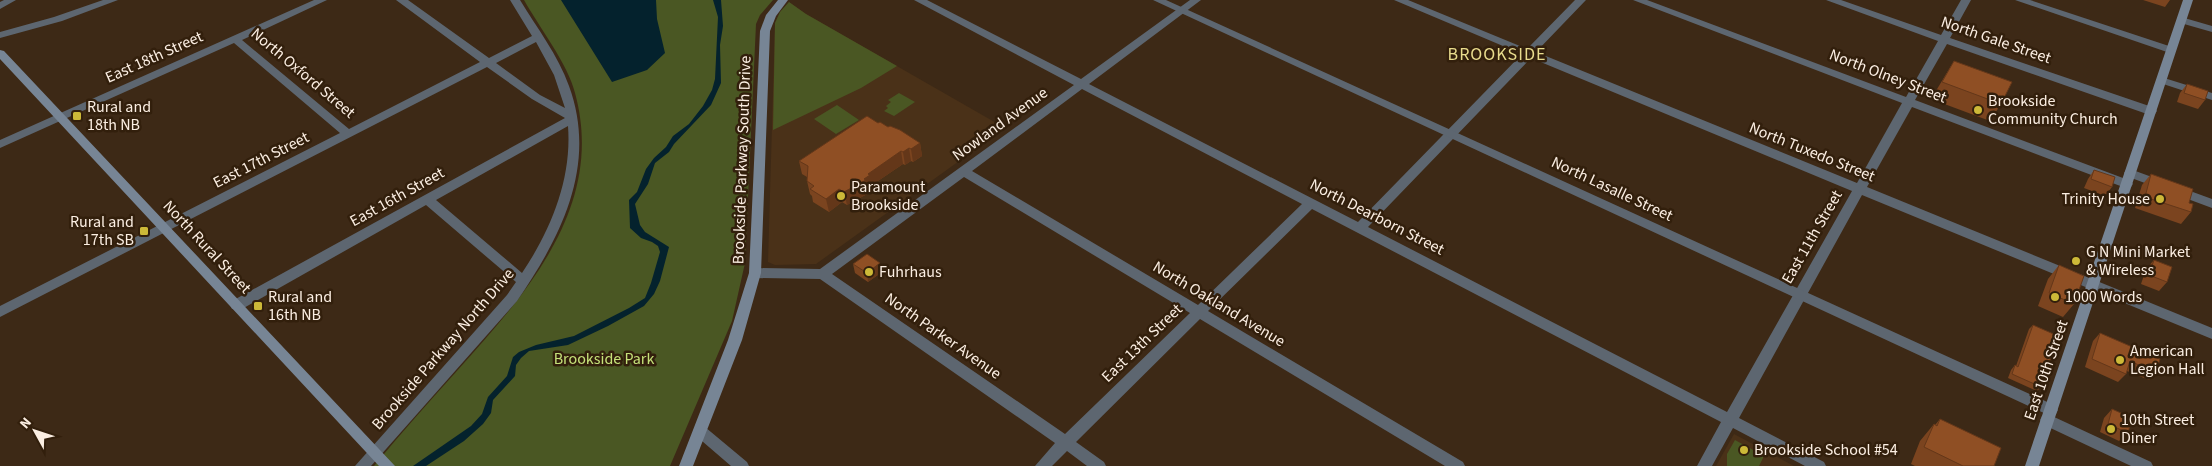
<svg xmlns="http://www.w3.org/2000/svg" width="2212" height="466" viewBox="0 0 2212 466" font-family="'Source Sans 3',sans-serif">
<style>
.built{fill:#4a3118}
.green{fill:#4a5723}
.water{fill:#04222d}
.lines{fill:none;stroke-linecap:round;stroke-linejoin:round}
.minor{fill:#5d6670;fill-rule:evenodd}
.tertiary{fill:#5d6670;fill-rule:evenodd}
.secondary{fill:#778595;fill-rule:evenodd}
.wall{fill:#7b441f}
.shaded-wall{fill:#643719}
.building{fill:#8f4f24;stroke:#643719}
.poi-dot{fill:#cdb938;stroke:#321f0c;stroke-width:2}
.labels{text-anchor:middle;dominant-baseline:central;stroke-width:5;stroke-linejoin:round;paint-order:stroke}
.street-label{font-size:16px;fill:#fbeee2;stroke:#321f0c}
.poi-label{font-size:16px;fill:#fbeee2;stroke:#321f0c;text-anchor:start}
.park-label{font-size:16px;fill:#c5e179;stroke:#321f0c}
.neighbourhood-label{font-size:18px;letter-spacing:1px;fill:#e9dc8d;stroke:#321f0c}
</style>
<rect width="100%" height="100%" fill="#3d2916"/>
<path class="built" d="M789,2L806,14L1005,128L816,264L775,265L768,262L775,23L780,12Z
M1734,434L1794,466H1716Z"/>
<path class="green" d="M524,0H773L760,15L756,24L745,263L732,321L670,466H374C400,434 428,403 456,372C526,294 606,206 575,93C568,64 539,27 524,0Z
M789,2L806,14L897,66L861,88L773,130L775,23L780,12Z
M899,93L915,102L894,116L884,111L888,108L886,106L891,102L888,100Z
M837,105L859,120L836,134L814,119Z
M1735,440L1764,456L1759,466H1727V454Z"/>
<path class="water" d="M561,0H656L657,19L665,53L647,70L612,82Z
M713,0H721L723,26L720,45L721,83L711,105L674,144L669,152L655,163L648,184L635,204L640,225L645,232L669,247L660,281L654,294L644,306L608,326L568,345L529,351L521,358L516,365L515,376L493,400L491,413L483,424L464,441L426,466H413L471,426L482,414L488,397L507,376L513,357L519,352L536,345L574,336L629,308L645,298L651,283L660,252L658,246L652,242L641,238L630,228L629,200L637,192L646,169L654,158L666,147L673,136L689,124L703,106L712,90L715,79L718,17Z"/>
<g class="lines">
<path class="minor" d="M4,0H16L0,9V2Z
M103,0H118L62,21L0,38V32L54,17Z
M314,0H327L242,40L349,129L480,62L396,0H408L489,58L532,36L510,0H520C537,28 558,55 569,86C598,165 561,237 517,301L371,466H355L507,295L516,282L426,205L242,309H232L230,305L232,301L565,118L532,99L487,67L0,317V306L340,133L234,43L0,148V140ZM536,42L554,75L565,108L540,95L496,63ZM568,126C572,179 551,230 522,273L436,200Z
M914,0H927L1081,79L1190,0H1201L1089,84L1358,222L1522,54L1394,0H1408L1527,49L1575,0H1586L1536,52L1857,183L1902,103L1633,0H1647L1906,97L1938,41L1826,0H1841L1941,35L1961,0H1971L1950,38L2155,108L2157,111L2155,114H2147L1947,44L1915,100L2131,181L2133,184L2131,187H2123L1912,107L1867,187L2212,328V339L1862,195L1739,418L1824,462L1826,466H1805L1733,428L1712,466H1697L1721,422L1312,209L1208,311L1463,462L1465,466H1445L1200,319L1076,442L1104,462L1106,466H1087L1067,451L1052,466H1035L1055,443L820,279L755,278L750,276L749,273L750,270L755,268L820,269L1074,85ZM1531,58L1852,191L1727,412L1368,227ZM1082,89L1302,204L1198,305L972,171ZM964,177L1190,313L1065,434L832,274Z
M2015,0H2030L2175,48L2176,50L2175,52H2167Z
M2181,17L2212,26V32L2177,22V18Z
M2161,77L2212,93V100L2157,82L2156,80Z
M2130,169L2212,199V208L2126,176L2124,173L2126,170Z
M700,425L705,427L747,462L749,466H731L695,435L693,431L695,427Z"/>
<path class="tertiary" d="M1153,0H1166L2056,406L2058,410L2056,414L2052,416L2151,462L2153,466H2131L2042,424L2040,420L2042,416L2046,414Z"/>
<path class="secondary" d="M778,0H788L776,16L770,31L761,273L742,340L693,466H679L728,340L749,273L760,31L766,15Z
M2183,0H2193L2039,466H2025Z
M0,50L4,51L395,466H379L0,59Z"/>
</g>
<path class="wall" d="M2143,0H2170L2165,7Z
M1954,61L2001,104L1990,121L1931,99Z
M2187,84L2205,100L2198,109L2177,102L2180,93Z
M878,123L888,127L920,143L922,156L913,162L911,161L905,165L903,164L872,185L873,188L868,192L869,193L847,205L842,202L829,212L813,202L812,196L810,194L807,181V177L802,174L799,161Z
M2094,170L2112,187L2105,196L2084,188L2088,179Z
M2151,174L2189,203L2191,212L2181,224L2135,208L2142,185Z
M2154,260L2167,282L2159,291L2141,284L2146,269Z
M853,264L882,272L868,282L855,273Z
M2059,265L2074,304L2063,317L2038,306L2048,279Z
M2033,325L2041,387L2037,391L2008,378L2011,370L2015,365L2016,366L2029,329Z
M2100,333L2156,373L2149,380L2127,371L2126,374L2118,382L2085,367L2093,341Z
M2112,409L2128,433L2119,441L2100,432L2104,418Z
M1940,419L1994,466H1915L1911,464L1920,441L1934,424L1935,425Z"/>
<path class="shaded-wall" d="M920,143L922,156L913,162L911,149Z
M909,148L911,161L905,165L903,152Z
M901,151L903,164L872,185L873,188L868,192L869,193L847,205L844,192L864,179L868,174Z
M839,189L842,202L829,212L826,199Z
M880,263L882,272L868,282L867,273Z"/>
<path class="building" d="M1954,61L2012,82L2001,104L1942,82Z
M2187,84L2208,91L2205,100L2184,93Z
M867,116L878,123L880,122L888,127L890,126L900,130L920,143L911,149L909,148L903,152L901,151L868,174L870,175L864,179L866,180L844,192L839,189L826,199L810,189L814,186L807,181L808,166L799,161Z
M2094,170L2115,177L2112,187L2091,179Z
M2151,174L2193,189L2189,203L2193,204L2191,212L2145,197Z
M867,254L880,263L867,273L853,264Z
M2154,260L2172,267L2167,282L2149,275Z
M2059,265L2084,276L2074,304L2049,293Z
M2033,325L2058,336L2041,387L2012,374L2015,365L2018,367Z
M2100,333L2160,359L2156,373L2130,361L2126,374L2092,359Z
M2112,409L2132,418L2128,433L2108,424Z
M1940,419L2001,448L1994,466H1963L1924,447L1934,424L1937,426Z"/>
<g class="poi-dot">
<circle cx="1978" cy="110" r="5"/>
<rect x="72" y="111" width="10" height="10" rx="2.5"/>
<circle cx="841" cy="196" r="5"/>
<circle cx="2160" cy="199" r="5"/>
<rect x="139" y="226" width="10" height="10" rx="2.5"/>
<circle cx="2076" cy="261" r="5"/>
<circle cx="869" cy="272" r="5"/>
<circle cx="2055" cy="297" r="5"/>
<rect x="253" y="301" width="10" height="10" rx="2.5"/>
<circle cx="2120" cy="360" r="5"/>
<circle cx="2111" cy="429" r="5"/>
<circle cx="1744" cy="450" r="5"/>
</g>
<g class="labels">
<g class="street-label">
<text transform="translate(1996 40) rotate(19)">North Gale Street</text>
<text transform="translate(154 57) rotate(-24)">East 18th Street</text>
<text transform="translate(303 73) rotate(40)">North Oxford Street</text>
<text transform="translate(1888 76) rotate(21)">North Olney Street</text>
<text transform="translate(1000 124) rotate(-36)">Nowland Avenue</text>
<text transform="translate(1812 152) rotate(22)">North Tuxedo Street</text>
<text transform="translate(261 160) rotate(-27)">East 17th Street</text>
<text transform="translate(742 160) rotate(-88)">Brookside Parkway South Drive</text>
<text transform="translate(1612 189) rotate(25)">North Lasalle Street</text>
<text transform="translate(397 197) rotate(-29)">East 16th Street</text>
<text transform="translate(1377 217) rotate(27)">North Dearborn Street</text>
<text transform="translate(1812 237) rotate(-60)">East 11th Street</text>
<text transform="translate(207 247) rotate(47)">North Rural Street</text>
<text transform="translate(1219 304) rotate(31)">North Oakland Avenue</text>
<text transform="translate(943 336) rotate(35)">North Parker Avenue</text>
<text transform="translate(1142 343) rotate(-44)">East 13th Street</text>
<text transform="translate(443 349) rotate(-49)">Brookside Parkway North Drive</text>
<text transform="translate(2046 370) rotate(-71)">East 10th Street</text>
</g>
<g class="poi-label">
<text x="1988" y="101">Brookside<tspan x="1988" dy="18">Community Church</tspan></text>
<text x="87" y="107">Rural and<tspan x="87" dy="18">18th NB</tspan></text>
<text x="851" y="187">Paramount<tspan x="851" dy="18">Brookside</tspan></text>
<text x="2150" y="199" text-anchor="end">Trinity House</text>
<text x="134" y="222" text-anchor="end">Rural and<tspan x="134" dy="18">17th SB</tspan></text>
<text x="2086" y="252">G N Mini Market<tspan x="2086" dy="18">&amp; Wireless</tspan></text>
<text x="879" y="272">Fuhrhaus</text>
<text x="268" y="297">Rural and<tspan x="268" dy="18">16th NB</tspan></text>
<text x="2065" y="297">1000 Words</text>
<text x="2130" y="351">American<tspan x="2130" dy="18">Legion Hall</tspan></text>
<text x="2121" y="420">10th Street<tspan x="2121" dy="18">Diner</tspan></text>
<text x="1754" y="450">Brookside School #54</text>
</g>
<g class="park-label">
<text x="604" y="359">Brookside Park</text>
</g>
<g class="neighbourhood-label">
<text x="1497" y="54">BROOKSIDE</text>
</g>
</g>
<g transform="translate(35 431) rotate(310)" stroke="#321f0c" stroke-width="4" paint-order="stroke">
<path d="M0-4L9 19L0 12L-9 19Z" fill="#fbeee2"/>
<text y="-8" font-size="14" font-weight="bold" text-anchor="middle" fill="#fbeee2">N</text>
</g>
</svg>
